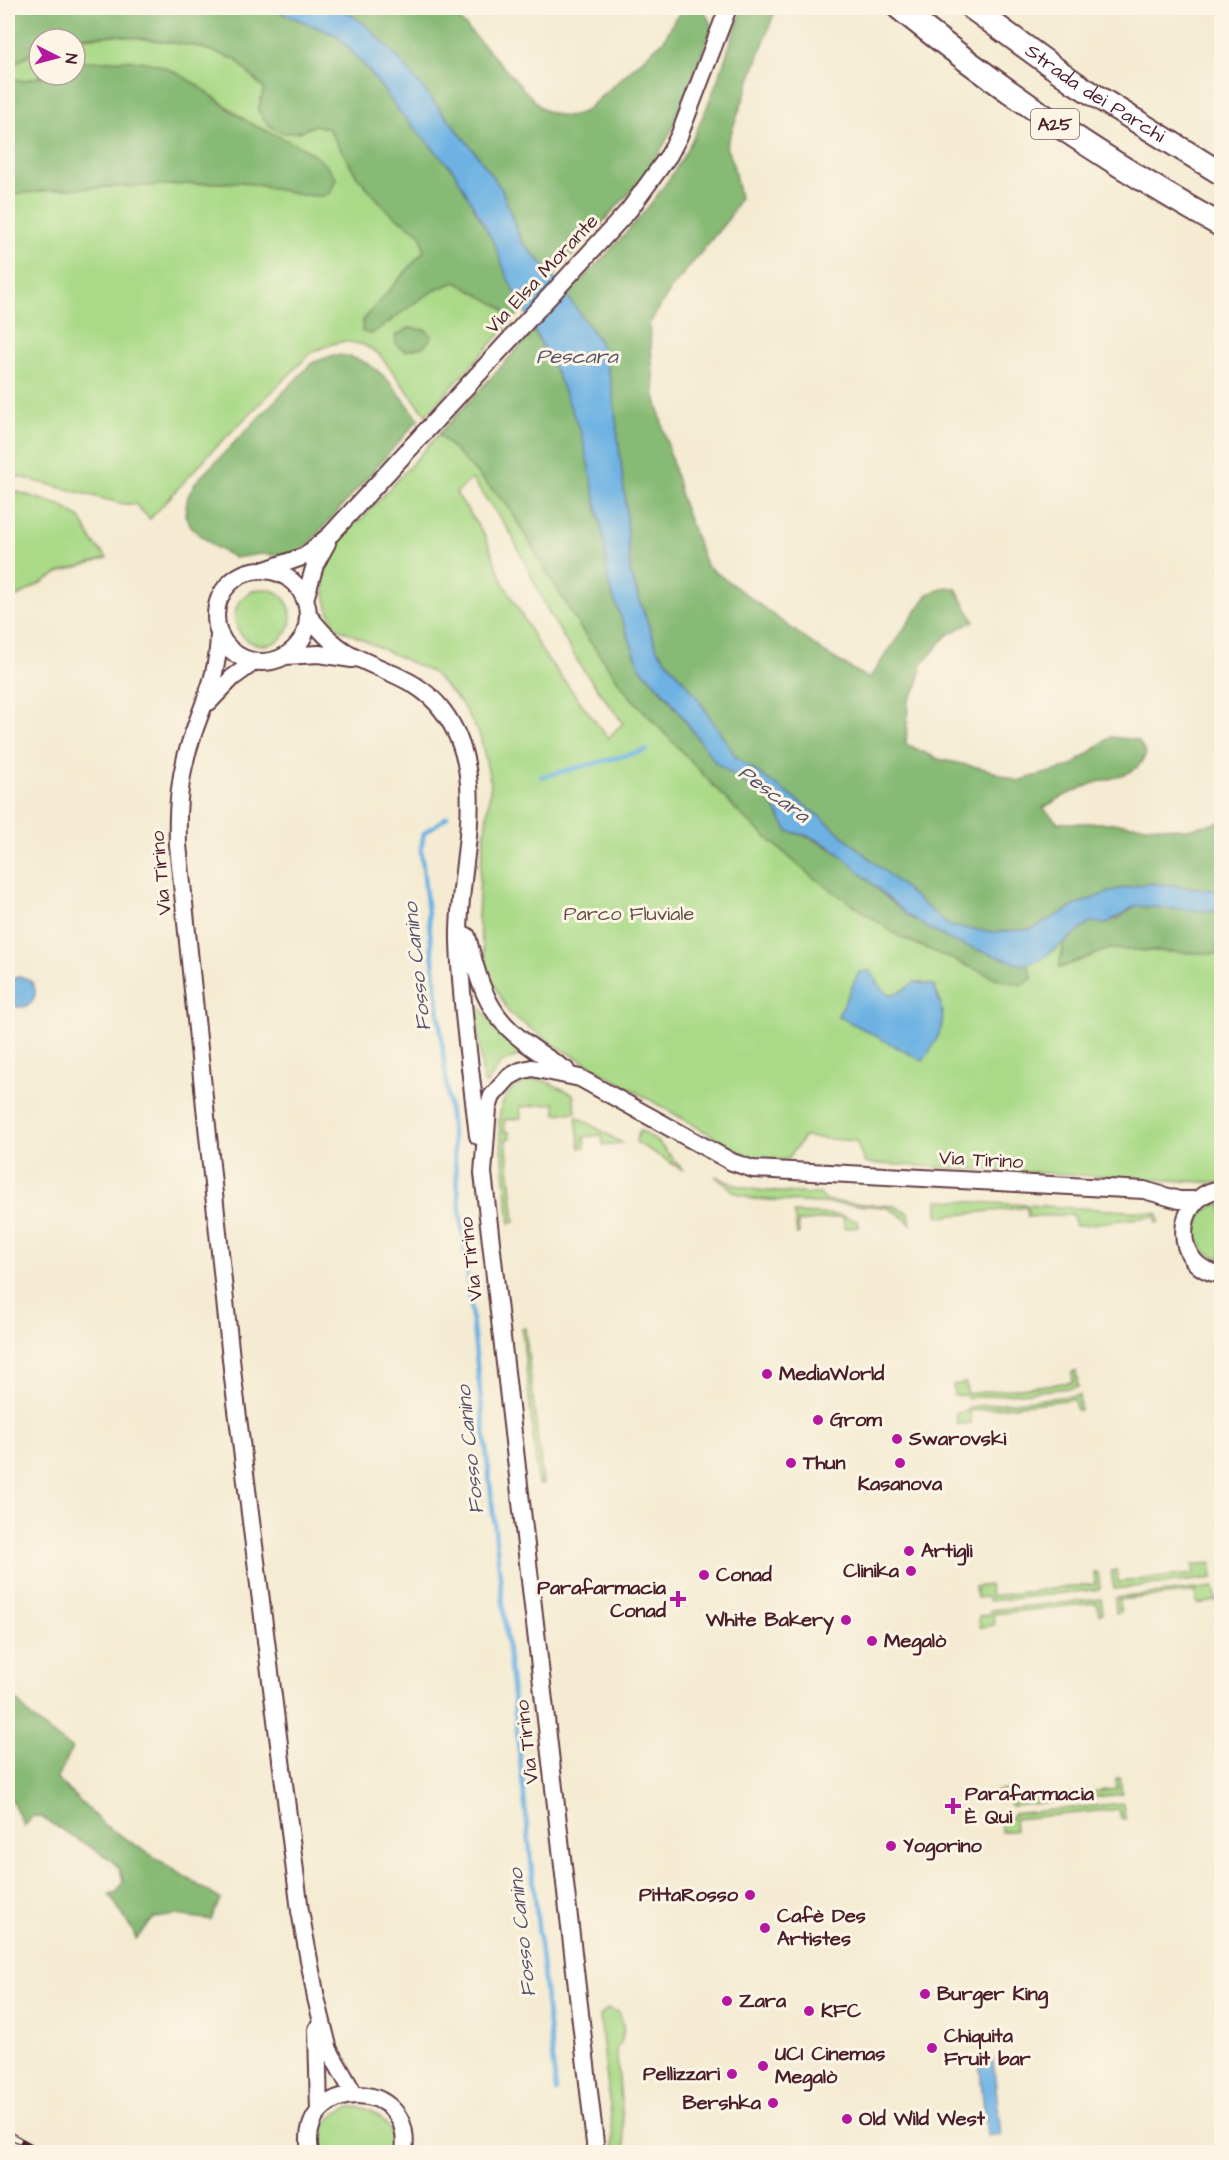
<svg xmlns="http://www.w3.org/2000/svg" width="1229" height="2160" viewBox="0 0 1229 2160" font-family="'Architects Daughter',sans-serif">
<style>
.green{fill:#aada88;stroke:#7a7c5a;stroke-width:1.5;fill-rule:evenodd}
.forest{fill:#87ba74;stroke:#686c50;stroke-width:1.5}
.water{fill:#6db2e3;stroke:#5c6887;stroke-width:1.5}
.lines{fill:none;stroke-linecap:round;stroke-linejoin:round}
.stream{stroke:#6db2e3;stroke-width:4.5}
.secondary-casing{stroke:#643e44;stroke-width:20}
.highway-casing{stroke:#643e44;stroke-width:26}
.secondary{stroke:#fff;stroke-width:16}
.highway{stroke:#fff;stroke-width:22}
.rail-casing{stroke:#4a1f2b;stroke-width:7}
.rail{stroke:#fcf5e5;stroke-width:4.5;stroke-dasharray:14;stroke-linecap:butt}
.poi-dot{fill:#b5179e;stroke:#fcf5e5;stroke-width:2}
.labels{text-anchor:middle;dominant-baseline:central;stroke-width:6;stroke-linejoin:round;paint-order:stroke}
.shield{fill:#fcf5e5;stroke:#7f5f63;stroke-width:1.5}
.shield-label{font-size:18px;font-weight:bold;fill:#4a1f2b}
.street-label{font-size:20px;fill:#4a1f2b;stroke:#fcf5e5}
.park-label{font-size:20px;fill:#624e42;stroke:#fcf5e5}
.poi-label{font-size:20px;font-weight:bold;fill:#4a1f2b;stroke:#fcf5e5;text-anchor:start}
.water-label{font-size:21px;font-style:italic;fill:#56526b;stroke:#fcf5e5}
</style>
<rect width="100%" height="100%" fill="#fcf5e5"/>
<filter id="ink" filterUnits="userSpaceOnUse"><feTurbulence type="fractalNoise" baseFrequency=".0167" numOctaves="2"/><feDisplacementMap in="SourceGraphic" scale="12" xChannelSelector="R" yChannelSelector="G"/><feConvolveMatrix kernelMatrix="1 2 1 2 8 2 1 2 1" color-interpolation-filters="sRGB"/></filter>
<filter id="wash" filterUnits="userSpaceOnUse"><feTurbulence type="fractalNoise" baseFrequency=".008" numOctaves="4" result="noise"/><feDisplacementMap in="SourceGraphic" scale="24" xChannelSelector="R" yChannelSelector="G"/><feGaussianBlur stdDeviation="1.35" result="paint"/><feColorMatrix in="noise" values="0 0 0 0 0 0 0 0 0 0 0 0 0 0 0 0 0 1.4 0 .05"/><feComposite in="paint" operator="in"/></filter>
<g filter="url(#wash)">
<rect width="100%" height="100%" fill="#f4ebd2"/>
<path class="green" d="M117,35L196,46L235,59L264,89L258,110L298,133L315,125L328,128L357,176L389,212L421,234L424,251L377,304L388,323C409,305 429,290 456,282L501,307L512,321L426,415L379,354L364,345L345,341L332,344L312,352L212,451L150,519L135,504H124L8,474V195L61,189L243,182L302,195L309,151L250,123L196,84L156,64L75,63V39H69Z
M39,48V75H47L22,81L9,77L13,65Z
M439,434L508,506L581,629L627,693L741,815L811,876L972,967L998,979H1032L1028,963L1040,960L1064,942L1060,968L1109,949L1221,954V1183L865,1163L856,1141L804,1137L787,1160L751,1158L553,1044L509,1013L488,973L478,920L480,872L491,783L480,736L461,703L433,673L334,626C315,578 324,556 357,519L361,520ZM472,479L510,532L550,615L582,668L623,723L608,738L543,653L503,582L485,536L456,493ZM871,971C886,997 890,1001 914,982L933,985L941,1002L838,1016Z
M8,489L62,506L80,518L93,542L107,558L60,572L8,602Z
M235 617a28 28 0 1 1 56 0a28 28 0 1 1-56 0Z
M475,999L494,1028L524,1053L501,1063L486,1085L483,1081Z
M543,1080L573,1094L576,1112L556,1114L555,1103L520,1107L521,1118L504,1120L505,1132H509L510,1138L506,1139L515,1222L510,1223L499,1122C500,1095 515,1079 543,1080Z
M576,1117H578L622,1143L603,1145L602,1135L584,1137L585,1147L580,1148Z
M640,1130L659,1143L683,1170L636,1142Z
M715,1176C747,1194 784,1192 820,1194L826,1201L894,1206L909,1213L911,1224L898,1213L885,1207L752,1199L735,1192Z
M938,1200L1146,1212L1158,1214L1159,1222L1157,1223L1155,1216L1075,1226L1073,1214L1028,1217L1027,1207L938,1217Z
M1221,1204H1222L1221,1259L1205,1252L1196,1235C1197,1219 1204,1206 1221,1204Z
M794,1213L839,1215L858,1221L859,1227L845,1228L843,1217L798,1222L799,1233L797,1234Z
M525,1328L543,1484H538L522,1329Z
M1076,1371L1078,1387L968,1398L964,1395L954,1396L953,1385L966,1383L967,1394L1073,1382L1072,1372Z
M1079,1395L1080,1410H1076L1074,1399L969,1411L971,1423L957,1424L956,1413L965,1412L969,1407Z
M1211,1563L1213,1578L1114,1589L1111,1571L1116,1570L1118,1582L1194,1574L1193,1565Z
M1094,1573H1098L1100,1589L990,1601L986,1597L977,1598L975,1587L989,1585L991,1596L1095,1584Z
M1214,1587L1216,1601L1197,1604L1195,1592L1119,1600L1121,1612L1116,1613L1115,1598Z
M1101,1599L1103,1613L1099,1614L1097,1603L993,1614L994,1625L980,1627L979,1616L988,1615L991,1610Z
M1116,1778H1120L1122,1794L1012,1806L1008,1801L999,1802L997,1791L1010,1790L1012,1801L1117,1789Z
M1123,1803L1125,1819H1121L1119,1809L1014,1819L1015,1830L1002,1832L1001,1821L1009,1820L1013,1814Z
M608,2008L618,2012C625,2024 626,2038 616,2048L626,2152H615L600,2016Z
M350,2107C376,2106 397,2125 389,2152H322C317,2130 329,2114 350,2107Z"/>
<path class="forest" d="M8,8H270L336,35L367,68L398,110L454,171L495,245L508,277L525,307L512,321L501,307L456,282C422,292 400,316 371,334L362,332L363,320L424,251L421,234L389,212L357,176L328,128L315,125C290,137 272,137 258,110L264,89L235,59L196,46L117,35L39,39V48L13,65L9,77L22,81L47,75H75V63L80,62C105,61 134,57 158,65C195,77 219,106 252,124C282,140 317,148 336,178L331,192L323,196L302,195L243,182L61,189L8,195Z
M341,8H449L542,109C559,117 567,120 585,111L664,40L675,19L687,8H703L712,27L671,132L649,171L553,277L521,241L502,190L478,156L400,60L367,26Z
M742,8H776L726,147L732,160L740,198L729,218L671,289L649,324L655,396L683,504L706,565L825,653L869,679L928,594L947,587L956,589L974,621L947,635L921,666L918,685L908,702L906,744L938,759L986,769L1017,781L1070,767L1111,737L1138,740L1146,753C1137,779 1111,776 1089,785C1073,791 1056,800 1043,808L1058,823H1108L1187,829L1221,822V891L1150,883L1078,904L1033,929L994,932L949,926L822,818L736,757L695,695L657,649L630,571L626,507L612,387L600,342L567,296C613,247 665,197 694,136C714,95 728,51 742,8Z
M409,328L426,330L432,337L423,347L405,351L396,345L395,336Z
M534,331L556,372L582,435L604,540L608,583L640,667L668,698L716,763L769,799L788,831C852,847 861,882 909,916C944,940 983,949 1022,965L1028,963L1032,979L1022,985L998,979L900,937L811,876L741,815L627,693L581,629L508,506L439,434Z
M334,355C377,356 394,388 419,419L305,548L286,556L260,554L235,558L215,547L193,529L185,515L188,496L196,482L312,363Z
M1135,906L1221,912V954L1109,949L1059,968L1064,942L1091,922L1118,919Z
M8,1691L33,1719L72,1749L57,1779L104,1825L220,1899L211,1920L177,1915L154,1918L136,1939L132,1929L109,1894L117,1892L123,1881L120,1869L110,1859L41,1817L31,1816L24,1826L8,1792Z"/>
<path class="water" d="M270,8H341L367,26L400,60L478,156L502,190L521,241L550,272L600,342L612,387L626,507L630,571L637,594L657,649L695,694L736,757L822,818L949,926L994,932L1032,929L1078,904L1115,890L1150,883L1221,891V912L1135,906L1106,924L1091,922L1040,960L1022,965L952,941L926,927L907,915L833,848L812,837L788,831L769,799L716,763L668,697L640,667L608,583L604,540L582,435L556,372L507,277L495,245L454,171L398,110L367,68L336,35Z
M871,971C885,997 890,1002 914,982L933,985C950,1019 943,1031 923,1061L838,1016L859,972Z
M5 992a15 15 0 1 1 30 0a15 15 0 1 1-30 0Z
M993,2060L1001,2135L987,2136L979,2062Z"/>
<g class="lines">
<path class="stream" d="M541,777L647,750
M447,817L424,833L421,849L556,2091"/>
</g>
</g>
<g filter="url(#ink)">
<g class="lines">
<g class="secondary-casing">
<path id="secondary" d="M268,569L305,556L331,534L629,210L669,155L679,136L728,8
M216 616a46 46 0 1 1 92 0a46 46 0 1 1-92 0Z
M305,599L315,565L327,543
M308,615C320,630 331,643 348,653C382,672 419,678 443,711C493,778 457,865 459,941C461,1006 471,1072 478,1136
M219,634C218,678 204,700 191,740C179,775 177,809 178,845L233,1378L300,1911L316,1998L329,2050L354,2094
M285,656L319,654L352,659
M209,702L232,678L254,662
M467,936C487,1016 497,1026 566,1070
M1222,1189C1172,1194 1171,1271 1222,1274
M317,2029L319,2112
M310,2152C297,2077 415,2075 404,2152
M596,2152L483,1173L488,1108L492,1096L509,1077L520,1071L532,1068L580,1078L732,1162L753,1169L1144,1190L1179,1200H1196"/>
</g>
<g class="highway-casing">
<g id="highway">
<path d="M899,8C1000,89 1108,163 1222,226"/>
<path id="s1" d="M972,8L1075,83L1222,174"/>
</g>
</g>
<use href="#secondary" class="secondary"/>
<use href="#highway" class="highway"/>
<g class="rail-casing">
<path id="rail" d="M8,2134L41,2152"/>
</g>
<use href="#rail" class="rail"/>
</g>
</g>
<g class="poi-dot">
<circle cx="767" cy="1374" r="6"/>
<circle cx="818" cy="1420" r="6"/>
<circle cx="897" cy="1439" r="6"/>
<circle cx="791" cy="1463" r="6"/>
<circle cx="900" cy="1463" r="6"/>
<circle cx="909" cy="1551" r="6"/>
<circle cx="911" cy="1571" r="6"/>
<circle cx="704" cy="1575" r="6"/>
<path d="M675 1590h6v6h6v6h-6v6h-6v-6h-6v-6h6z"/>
<circle cx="846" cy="1620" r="6"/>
<circle cx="872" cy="1641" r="6"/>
<path d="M950 1797h6v6h6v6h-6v6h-6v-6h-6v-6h6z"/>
<circle cx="891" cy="1846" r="6"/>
<circle cx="750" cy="1895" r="6"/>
<circle cx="765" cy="1928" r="6"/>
<circle cx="925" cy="1994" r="6"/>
<circle cx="727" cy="2001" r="6"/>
<circle cx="809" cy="2011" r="6"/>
<circle cx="932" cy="2048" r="6"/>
<circle cx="763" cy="2066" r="6"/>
<circle cx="732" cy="2074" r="6"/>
<circle cx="773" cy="2103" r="6"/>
<circle cx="847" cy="2119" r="6"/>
</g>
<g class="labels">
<rect class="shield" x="1031" y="109" width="48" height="30" rx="4.5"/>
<g class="shield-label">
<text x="1055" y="124">A25</text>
</g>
<g class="street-label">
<text stroke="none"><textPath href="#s1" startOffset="150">Strada dei Parchi</textPath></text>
<text transform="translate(542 274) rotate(-47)">Via Elsa Morante</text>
<text transform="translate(161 873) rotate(-95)">Via Tirino</text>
<text transform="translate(981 1160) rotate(3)">Via Tirino</text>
<text transform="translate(471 1259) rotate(-97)">Via Tirino</text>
<text transform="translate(527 1742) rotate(-97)">Via Tirino</text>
</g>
<g class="park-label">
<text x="629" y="914">Parco Fluviale</text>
</g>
<g class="poi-label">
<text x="779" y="1374">MediaWorld</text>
<text x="830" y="1420">Grom</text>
<text x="909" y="1439">Swarovski</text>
<text x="803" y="1463">Thun</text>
<text x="900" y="1484" text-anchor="middle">Kasanova</text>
<text x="921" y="1551">Artigli</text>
<text x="899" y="1571" text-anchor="end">Clinika</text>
<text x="716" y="1575">Conad</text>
<text x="666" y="1588" text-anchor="end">Parafarmacia<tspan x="666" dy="23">Conad</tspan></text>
<text x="834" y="1620" text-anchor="end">White Bakery</text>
<text x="884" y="1641">Megalò</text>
<text x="965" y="1794">Parafarmacia<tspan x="965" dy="23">È Qui</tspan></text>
<text x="903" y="1846">Yogorino</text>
<text x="738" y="1895" text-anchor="end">PittaRosso</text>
<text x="777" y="1916">Cafè Des<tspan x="777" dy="23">Artistes</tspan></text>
<text x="937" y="1994">Burger King</text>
<text x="739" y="2001">Zara</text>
<text x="821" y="2011">KFC</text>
<text x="944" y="2036">Chiquita<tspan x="944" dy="23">Fruit bar</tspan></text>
<text x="775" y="2054">UCI Cinemas<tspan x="775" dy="23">Megalò</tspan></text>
<text x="720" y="2074" text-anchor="end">Pellizzari</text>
<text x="761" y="2103" text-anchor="end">Bershka</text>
<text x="859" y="2119">Old Wild West</text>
</g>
<g class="water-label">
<text x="577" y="356">Pescara</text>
<text transform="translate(774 794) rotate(36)">Pescara</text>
<text transform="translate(417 967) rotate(-96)">Fosso Canino</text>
<text transform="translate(470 1450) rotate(-96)">Fosso Canino</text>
<text transform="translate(522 1933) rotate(-96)">Fosso Canino</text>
</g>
</g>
<rect width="1229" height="2160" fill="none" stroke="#fcf5e5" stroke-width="30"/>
<g transform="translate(57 57) rotate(96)"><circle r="28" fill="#fcf5e5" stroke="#b59f9b" stroke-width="1.5"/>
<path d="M0-4.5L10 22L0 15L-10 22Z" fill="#b5179e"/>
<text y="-9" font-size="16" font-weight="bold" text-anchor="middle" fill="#4a1f2b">N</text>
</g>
</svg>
